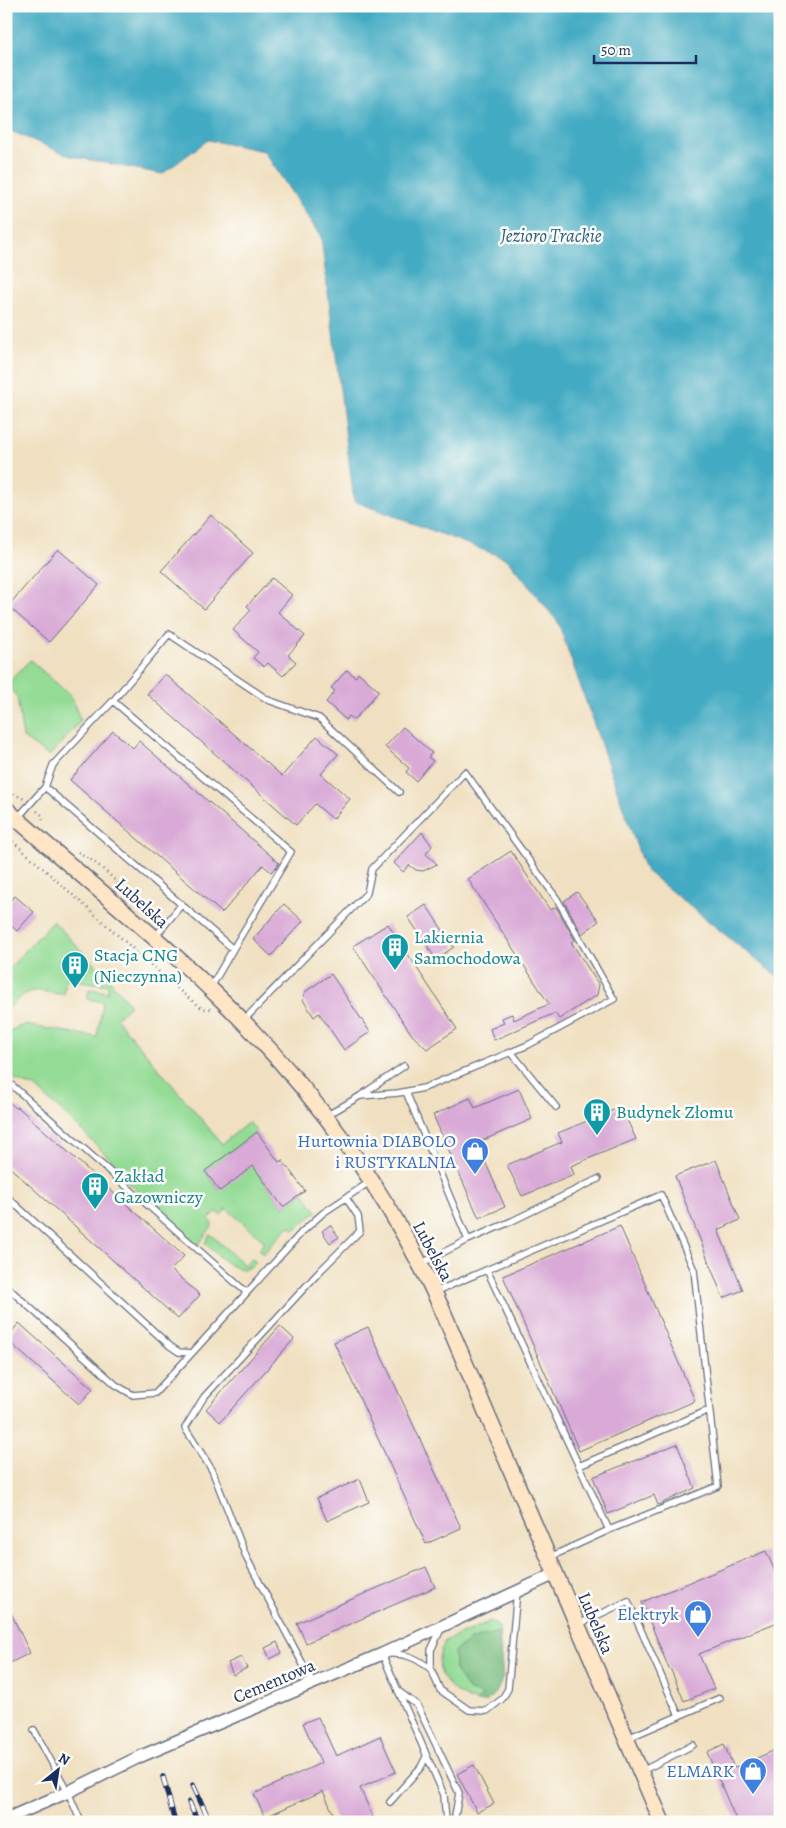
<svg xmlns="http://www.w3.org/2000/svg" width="786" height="1828" viewBox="0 0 786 1828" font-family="Alegreya,serif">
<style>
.green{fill:#94dc96;stroke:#58867a}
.forest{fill:#77bc7f;stroke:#49766e}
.water{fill:#42aac2;stroke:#2e6c90}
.building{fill:#d9aad7}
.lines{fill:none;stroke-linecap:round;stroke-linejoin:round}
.lane-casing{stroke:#666d81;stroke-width:8}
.street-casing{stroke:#666d81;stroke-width:14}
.secondary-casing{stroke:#666d81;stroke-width:18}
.path{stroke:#666d81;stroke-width:2.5;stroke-dasharray:1 4;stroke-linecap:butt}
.lane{stroke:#fff;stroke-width:5.5}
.street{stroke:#fff;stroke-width:11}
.secondary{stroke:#fde5c5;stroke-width:15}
.rail-casing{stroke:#1b2f5e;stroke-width:5.5}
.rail{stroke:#fdfcf7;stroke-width:4;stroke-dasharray:11;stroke-linecap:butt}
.labels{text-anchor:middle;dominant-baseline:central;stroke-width:5;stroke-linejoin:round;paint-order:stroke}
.street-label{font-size:18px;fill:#1b2f5e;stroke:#fdfcf7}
.culture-label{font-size:18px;fill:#0d838f;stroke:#fdfcf7;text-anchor:start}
.shop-label{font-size:18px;fill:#366cbe;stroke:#fdfcf7;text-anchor:end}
.water-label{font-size:19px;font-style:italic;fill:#2b6086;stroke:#fdfcf7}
</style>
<rect width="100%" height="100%" fill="#fdfcf7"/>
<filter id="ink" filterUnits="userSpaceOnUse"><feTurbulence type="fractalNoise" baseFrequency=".02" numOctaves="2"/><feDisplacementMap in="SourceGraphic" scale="10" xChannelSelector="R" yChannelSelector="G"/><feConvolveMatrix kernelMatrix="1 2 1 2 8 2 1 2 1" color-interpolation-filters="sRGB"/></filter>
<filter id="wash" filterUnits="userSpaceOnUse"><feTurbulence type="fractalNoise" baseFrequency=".0096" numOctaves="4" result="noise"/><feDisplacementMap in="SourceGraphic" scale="20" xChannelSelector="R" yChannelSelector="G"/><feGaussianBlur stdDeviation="1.12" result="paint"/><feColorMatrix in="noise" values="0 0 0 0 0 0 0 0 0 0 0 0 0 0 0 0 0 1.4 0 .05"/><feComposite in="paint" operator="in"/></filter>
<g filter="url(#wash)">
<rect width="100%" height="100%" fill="#f0e0c1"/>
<path class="green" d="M30,660L70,695L81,721L49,756L23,738L17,697L6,685Z
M53,921L113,984L130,1005L116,1018L222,1144L249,1122L257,1132L205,1171L219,1190L255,1164L261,1177L283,1207L304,1193L317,1212L294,1230L289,1226L263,1254L259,1250L265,1242L227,1209L221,1215L216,1212L209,1219L212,1222V1226L198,1245L112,1168L115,1164L73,1122L35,1087L17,1081L6,1073V1035L15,1028L25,1025L97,1037L103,1002L87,999L89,989L108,992V985L66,979L64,995C29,989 31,986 6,1011V972Z
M210,1234L244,1265L250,1259L254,1260L256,1263C237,1280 219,1255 205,1243Z
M491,1621L499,1627L501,1666L497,1632L484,1696L476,1702C457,1695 439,1682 439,1660C439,1654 443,1646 445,1641Z"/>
<path class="forest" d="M498,1632L503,1677L497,1691L486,1702H476L483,1696L468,1690L455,1670L454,1651L472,1639Z"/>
<path class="water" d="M6,6H780V979L645,870L558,622L507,559L354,501L321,237L264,151L208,140L162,174L70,156L6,129Z"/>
<g id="blocks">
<path class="building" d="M211,515L253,553L204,609L161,571Z
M58,549L99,585L49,642L8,606Z
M272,578L292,595L278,612L305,636L288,655L296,662L283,676L268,663L264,667L253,658L258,652L233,630L251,610L247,606Z
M347,670L355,677L359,673L379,691L354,720L349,716L346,720L326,702L335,691L331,688Z
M165,674L282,776L317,736L338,754L321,774L350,799L333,819L315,804L296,825L147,694Z
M403,727L432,753L428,757L433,761L416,781L406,772L409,768L385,747Z
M113,731L133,748L139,741L279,863L277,866L271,872L263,865L222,913L70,780Z
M422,832L432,846L426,854L437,864L423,871L416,870L409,865L403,872L394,863Z
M511,851L550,910L556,907L575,940L571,942L599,985L597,995L559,1019L555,1013L494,1040L490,1029L504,1023L502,1018L512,1014L514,1020L549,1004L468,879Z
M577,892L599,921L582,934L564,901Z
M15,896L34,912L17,931L6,921V905Z
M284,904L303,921L271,956L253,939Z
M426,905L454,947L436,959L408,917Z
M388,924L457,1029L427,1049L412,1035L353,946Z
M331,974L370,1032L344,1050L319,1013L314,1017L303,1000L305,992Z
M519,1089L532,1119L477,1143L505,1207L479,1218L433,1115L470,1098L475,1108Z
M6,1099L17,1109L18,1107L184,1256L171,1270L200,1295L178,1319L6,1164Z
M621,1107L636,1139L571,1166L574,1175L522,1196L507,1165L562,1142L558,1133Z
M257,1132L279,1162L282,1160L305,1191L283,1207L253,1166L220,1191L205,1171Z
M716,1160L740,1220L718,1230L743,1290L723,1298L675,1176Z
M330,1225L339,1237L330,1243L322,1231Z
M620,1226L695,1401L579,1451L503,1276Z
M19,1323L93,1389L79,1404L6,1339Z
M280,1326L294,1339L220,1422L206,1409Z
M368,1327L461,1528L426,1544L334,1342Z
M677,1444L695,1488L658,1505L654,1495L608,1514L593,1477Z
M360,1479L369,1502L327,1521L317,1498Z
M766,1551L780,1583V1621L699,1654L714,1689L684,1701L671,1670L669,1669L642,1602Z
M426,1567L435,1587L306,1643L297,1623Z
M6,1603L30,1653L6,1665Z
M277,1642L282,1653L270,1659L265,1648Z
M241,1657L247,1668L233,1675L228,1663Z
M318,1717L336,1756L380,1736L396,1772L360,1788L375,1822H337L323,1791L265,1817L254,1794L321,1763L303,1723Z
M724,1744L734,1768L780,1748V1822H737L707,1752Z
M474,1765L494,1804L477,1812L457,1774Z"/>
</g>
</g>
<g filter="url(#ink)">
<use href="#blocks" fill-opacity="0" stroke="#666d81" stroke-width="1"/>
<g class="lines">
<g class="lane-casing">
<path id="lane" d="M113,701L291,852L233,949
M45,787L233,949L211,987
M6,831L45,787L53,765L113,701L169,634L268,700L319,718L399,792
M155,937L182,904
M243,1021L367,893L372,869L465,772L557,899L614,999L528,1045L424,1088L398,1093L360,1096
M511,1052L556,1107
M6,1080L246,1292
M406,1092L468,1240L420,1264
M326,1116L360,1096L404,1066
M6,1196L170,1346L179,1352L192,1353L302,1232L323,1213L371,1181
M468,1240L512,1221L598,1179
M487,1270L609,1530
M6,1286L116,1385L133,1395L155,1393L192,1353
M435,1292L661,1195L694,1270L718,1486L609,1530L550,1557
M579,1466L709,1410
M579,1624L628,1601L679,1716
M441,1629L431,1650V1669L440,1690L469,1710L487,1711L502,1699L508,1689L517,1591
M431,1669C414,1656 404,1653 382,1654L444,1795L446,1822
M313,1683L247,1559L212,1470L185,1428L204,1397L321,1270L360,1231L358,1216L346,1198
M398,1691L417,1705L459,1793L454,1822
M34,1730L68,1792L81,1822
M628,1738L720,1698
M642,1771L693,1745
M390,1802L421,1767L426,1757"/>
</g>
<g class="street-casing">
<path id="street" d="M6,1819L68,1792L139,1757L382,1654L555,1574"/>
</g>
<g class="secondary-casing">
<path id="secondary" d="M6,809C78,874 156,935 225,1003C314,1091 389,1193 441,1307L662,1822"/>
</g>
<path class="path" d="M6,787L14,794L24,799
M37,811L43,816V823
M9,838L186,996L203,1009H212
M78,852C97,862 114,878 128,895"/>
<use href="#lane" class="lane"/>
<use href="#street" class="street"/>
<use href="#secondary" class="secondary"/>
<g class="rail-casing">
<path id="rail" d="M163,1777L175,1822
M193,1785L210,1822
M189,1802L198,1822"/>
</g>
<use href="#rail" class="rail"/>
</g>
</g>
<defs>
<g id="building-pin" transform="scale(1.4375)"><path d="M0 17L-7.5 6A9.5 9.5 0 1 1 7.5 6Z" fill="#0f9aa8" stroke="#fdfcf7"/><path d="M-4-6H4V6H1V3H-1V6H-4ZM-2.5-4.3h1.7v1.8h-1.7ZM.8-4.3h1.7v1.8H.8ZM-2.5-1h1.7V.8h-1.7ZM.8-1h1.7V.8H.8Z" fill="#fff"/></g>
<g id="shop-pin" transform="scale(1.4375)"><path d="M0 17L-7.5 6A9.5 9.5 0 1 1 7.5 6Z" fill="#3f7fe0" stroke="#fdfcf7"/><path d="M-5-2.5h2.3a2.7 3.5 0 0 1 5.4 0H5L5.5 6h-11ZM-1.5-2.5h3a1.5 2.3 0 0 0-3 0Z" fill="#fff"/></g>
</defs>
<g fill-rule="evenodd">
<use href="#building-pin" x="395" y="947"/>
<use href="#building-pin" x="75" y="965"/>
<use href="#building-pin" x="597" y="1112"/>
<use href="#shop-pin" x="475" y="1151"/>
<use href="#building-pin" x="95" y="1186"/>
<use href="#shop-pin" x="698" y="1614"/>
<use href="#shop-pin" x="753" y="1771"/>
</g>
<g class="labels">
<g class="street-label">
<text transform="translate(142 903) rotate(42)">Lubelska</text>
<text transform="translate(433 1251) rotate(62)">Lubelska</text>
<text transform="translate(596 1623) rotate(67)">Lubelska</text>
<text transform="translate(274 1681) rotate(-23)">Cementowa</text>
</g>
<g class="culture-label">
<text x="414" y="937">Lakiernia<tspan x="414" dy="21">Samochodowa</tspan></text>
<text x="94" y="955">Stacja CNG<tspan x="94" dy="21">(Nieczynna)</tspan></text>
<text x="616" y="1112">Budynek Złomu</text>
<text x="114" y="1176">Zakład<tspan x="114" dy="21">Gazowniczy</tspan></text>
</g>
<g class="shop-label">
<text x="456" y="1141">Hurtownia DIABOLO<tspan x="456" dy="21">i RUSTYKALNIA</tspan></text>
<text x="679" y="1614">Elektryk</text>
<text x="734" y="1771">ELMARK</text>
</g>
<g class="water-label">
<text x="551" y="236">Jezioro Trackie</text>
</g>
</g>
<rect width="786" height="1828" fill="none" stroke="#fdfcf7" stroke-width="25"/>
<g transform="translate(58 1770) rotate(30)" stroke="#fdfcf7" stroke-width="4" paint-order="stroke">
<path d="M0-4L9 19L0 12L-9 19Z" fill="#1b2f5e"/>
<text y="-8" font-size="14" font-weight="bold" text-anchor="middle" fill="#1b2f5e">N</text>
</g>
<path d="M594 55v8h102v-8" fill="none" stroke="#1b2f5e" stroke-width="2.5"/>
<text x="601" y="55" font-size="15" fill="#1b2f5e" stroke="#fdfcf7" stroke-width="4" paint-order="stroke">50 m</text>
</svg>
